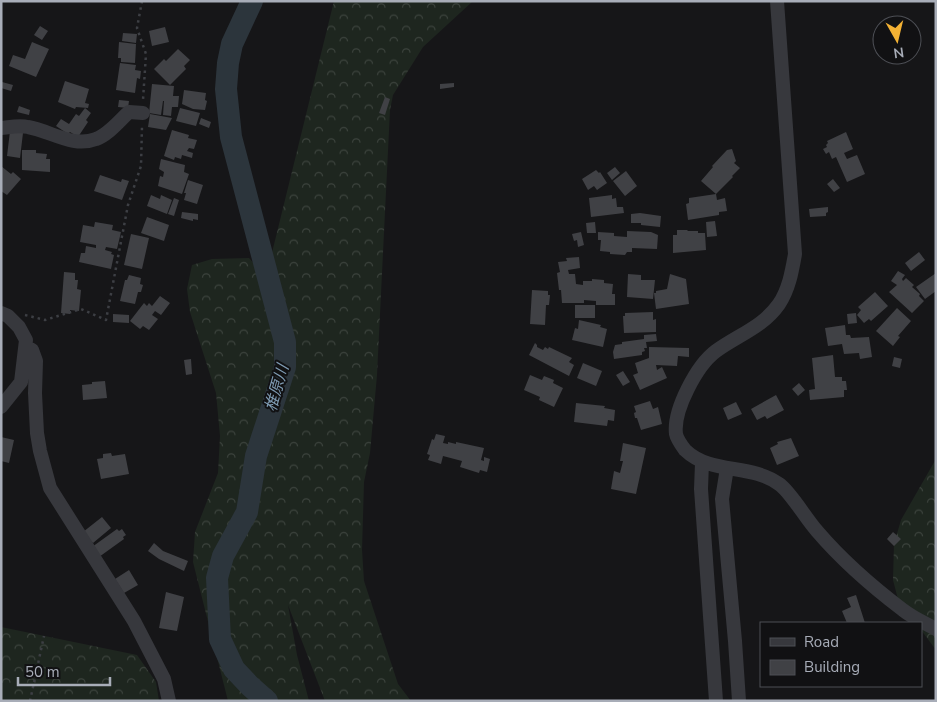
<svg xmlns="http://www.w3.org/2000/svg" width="937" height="702" viewBox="0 0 937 702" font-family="'Nunito Sans','Noto Sans JP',sans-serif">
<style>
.forest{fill:url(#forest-crowns)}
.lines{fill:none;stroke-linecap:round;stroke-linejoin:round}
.river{stroke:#2c353c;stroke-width:22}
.building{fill:#404145}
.path{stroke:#3d3f44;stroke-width:2.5;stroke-dasharray:2.5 4;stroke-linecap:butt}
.minor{stroke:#37383d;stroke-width:14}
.labels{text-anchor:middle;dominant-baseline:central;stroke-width:4;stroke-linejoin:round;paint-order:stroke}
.water-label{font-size:16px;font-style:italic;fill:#7f9bb3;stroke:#111113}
</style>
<defs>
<pattern id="forest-crowns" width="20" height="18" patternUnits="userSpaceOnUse" patternTransform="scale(1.25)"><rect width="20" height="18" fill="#1e261f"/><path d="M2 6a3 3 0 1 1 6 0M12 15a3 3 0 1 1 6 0" fill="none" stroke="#3c433d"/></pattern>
</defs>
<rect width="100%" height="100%" fill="#161618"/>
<path class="forest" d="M334,1H473L423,47L393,95L390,110L377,375L370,453L364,482L362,550L364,581L398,684L411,701H325L288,605L297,655L309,701H228L193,562L195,532L218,473L220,436L216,393L190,312L187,289L192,265L212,259L249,258L266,277Z
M936,459V650L921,630V623L899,603L893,580L894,544L901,520Z
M1,627L137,655L156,682L159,701H1Z"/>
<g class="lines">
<path class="river" d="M252,1L232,44L228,63L226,89L231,137L285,342V367L256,456L247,512L223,556L217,578L220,639L234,669L250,686L267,701"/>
</g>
<path class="building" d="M40,26L48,31L42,40L34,35Z
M165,27L169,42L152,46L149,31Z
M123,33L137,34L136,43L122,41Z
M32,42L49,49L36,77L9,66L13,55L25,59Z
M119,42L136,44L135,63L121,62V58H118Z
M178,49L190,60L184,66L186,69L170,85L154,69L164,59L166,61Z
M120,63L136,65L135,70L141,71L140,79L137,78L135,93L116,90Z
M65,81L89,89L85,103L89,104L88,108L76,107L75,109L58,102Z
M2,82L13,85L11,91L1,88Z
M454,83V87L440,89V84Z
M152,84L174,86L173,96H179L178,107H172L171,116L163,115L164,101H163L161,115L149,113Z
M184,90L206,93L205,100L207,101L205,110L193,109L182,104Z
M385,97L390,99L385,115L379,113Z
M119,100L129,101L128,108L118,107Z
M19,106L30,110L29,115L17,112Z
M85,108L91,113L86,120L88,122L78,137L70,132L68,134L56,126L61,119L69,124L76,114L79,116Z
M180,108L200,113L196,126L176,121Z
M150,114L172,118L166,130L148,127Z
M201,118L211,122L209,128L199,124Z
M172,130L189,135L188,138L197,140L194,149L189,148L187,151L193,153L192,158L182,155L181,159L175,157L174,160L164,156Z
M10,131L23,133L20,158L7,156Z
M846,132L853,149L844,153L847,159L857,155L865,174L847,182L836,157L832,159L829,152L826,154L823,149L827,147L826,145L828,143L827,141Z
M732,149L736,161L734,163L740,168L732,176L733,177L716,194L717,200L725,198L727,211L719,212V215L688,220L686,204L689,203V198L716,194L701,181L713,167L712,166L727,150Z
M22,150H36V153L47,154L46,159H50V172L22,170Z
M161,159L185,165L184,172L189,174L182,194L158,186L160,176L163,177L164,172L159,169Z
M1,166L11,174L13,172L21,179L7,195L1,191Z
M615,167L620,173L612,180L607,173Z
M596,170L599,173L600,172L607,183L597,190L594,186L588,190L582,179Z
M626,171L637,186L625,196L613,181Z
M100,175L121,182L122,179L129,181L122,200L94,191Z
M833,179L840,188L834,192L827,184Z
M188,180L203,185L197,204L184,200L186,193H184Z
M151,195L160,199L161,195L172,200L167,214L147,206Z
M612,195V199L616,198L617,207H623L624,213L591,217L589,198Z
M174,198L179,200L174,216L168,214Z
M828,207V212L826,213V216L810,217L809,209Z
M182,212L198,214V220L193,219V221L181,218Z
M640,213L661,216L660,227L641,225V223H631V214Z
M147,217L169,225L164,241L141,233Z
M715,221L717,236L707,237L706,222Z
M95,222L113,225L112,230L121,232L117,249L106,247L105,250L112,252L111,254L114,255L111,269L79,262L81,253H85L86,246L96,248V245L80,242L83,225L94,227Z
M595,222L596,233H587L586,223Z
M677,230H687L688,231H698V233H705L706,250L673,253V235H677Z
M627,231L651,232L658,235L657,249L632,248V252H627L625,255L610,254V252L600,251L601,240H598V232L614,233V236L627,237Z
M581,232L584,245L578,247L577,240L574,241L572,234Z
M131,234L149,238L142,269L124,265Z
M919,252L925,260L911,271L905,263Z
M579,257L580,268L568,270L569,274H575L576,284L583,285V281H592V279L604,280V283L613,284L612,294H615V305H596V301L584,300V303H562L561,290H559L557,273L560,272L558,262L567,261L566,258Z
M898,271L905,275L902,279L903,281L906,278L914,285L912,287L920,294L919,296L924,301L912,313L889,292L897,285L891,281Z
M64,272L75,273V280H78L77,289L81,290L79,311L70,310V314L61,313Z
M936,273V291L925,299L916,287Z
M628,274L641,275V280H655L653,299L627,297Z
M670,274L686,279L689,304L656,309L654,293H656V291L667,289Z
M129,275L141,278L140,284L143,285L141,292H138L135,304L120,301L125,280H127Z
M532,290L548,291V295H550L549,305H546L545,325L530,324Z
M875,292L888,306L871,321L869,319L864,323L857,315L861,310L858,307Z
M160,296L170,303L161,315L155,311L152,315L158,319L149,330L143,326L140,329L130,321L144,303L147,306L149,303L152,306Z
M575,305H595V318H575Z
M897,308L911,321L898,336L900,337L893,346L876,331Z
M653,312V320L656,319V332L624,333L623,316H625V313Z
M856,313L857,323L848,324L847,314Z
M113,314L129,315V323L113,322Z
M579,320L601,325L600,327L607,329L603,347L572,340L575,328L578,329Z
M845,325L846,335H850L851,338L869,337L872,357L860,359L859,353L844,354L842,344L828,346L825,328Z
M656,334L657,341L646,342L647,348H644L645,351L642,352V355L614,359L613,352L615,345L622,344V342L644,339V335Z
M535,343L537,345V347L543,350L545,347L548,349L549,347L572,358L569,362L574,365L569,376L529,355Z
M649,347L689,348V357L678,356L677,366L656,365L657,370L662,367L667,378L640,390L633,375L638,373L635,363L649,358Z
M833,355L835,377H842V381H846L847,390H844V397L810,400L809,390L815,389L812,358Z
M894,357L902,359L900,368L892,366Z
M191,359L192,374L186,375L184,360Z
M583,363L602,371L596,386L577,378Z
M623,371L630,382L623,386L616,375Z
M530,375L542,380L544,376L554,380L553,383L563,388L554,407L539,400L540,397L524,390Z
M105,381L107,398L83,400L82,385L92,384V382Z
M799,383L805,390L798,396L792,389Z
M776,395L784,410L767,419L765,416L757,420L751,409Z
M650,401L653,409L658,407L662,424L641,430L637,418H635L634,413L636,412L634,406Z
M736,402L742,414L728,420L723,408Z
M576,403L605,406L604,408L615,410L614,421L608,420L607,426L574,422Z
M436,434L445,436L443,443L448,444V442L456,444V442L484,448L481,460L484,461V457L490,459L487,472L480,470L479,473L460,467L462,461L443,456L441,464L428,460L430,455L427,454L432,439L434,440Z
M1,437L14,440L9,463L1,461Z
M791,438L799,456L777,465L770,448L778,444L777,442Z
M623,443L646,448L636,494L611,489L614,471L620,473L623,461H620Z
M111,453L112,456L125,454L129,474L101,479L97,459L103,458V454Z
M102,517L111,528L93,543L83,532Z
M117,529L119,531L122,529L126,535L123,537L124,539L99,557L92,547Z
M893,532L901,539L894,546L887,539Z
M154,543L163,551L188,561L184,571L159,559L148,551Z
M129,570L138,585L124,593L115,579Z
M166,592L184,597L177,631L159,628Z
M856,595L865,623H847L842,611L851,607L847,598Z"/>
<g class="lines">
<path class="path" d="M142,1L137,28L146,54L143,100
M25,315L45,320L81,309L106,320L128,205L141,166L142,126
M30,701L44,636"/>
<path class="minor" d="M777,1L795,254C792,271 789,289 779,304C763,327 738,335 716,351C697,365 673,410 676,434C677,439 682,446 685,450C711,475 750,463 779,484C790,491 806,519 817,531C840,558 874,588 903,610C913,618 925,623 936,629
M1,128C11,127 19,125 28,127C51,131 73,148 96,139C108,135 119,121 129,112L143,113
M1,313L8,316L19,327L26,340L21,382L1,407
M26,347L32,350L36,361L35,393L37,433L40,451L50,488L134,621L164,679L169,701
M702,463L701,489L716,701
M727,468L722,499L735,641L739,701"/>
</g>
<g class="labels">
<g class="water-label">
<text transform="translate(277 388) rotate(-74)">椎原川</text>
</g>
</g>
<rect width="937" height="702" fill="none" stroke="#a8adb8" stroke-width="5"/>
<rect x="760" y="622" width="162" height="65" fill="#111113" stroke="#4d4f55"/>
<rect x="770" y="638" width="25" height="8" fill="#37383d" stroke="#4d4f55"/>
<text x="804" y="647" font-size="15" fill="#a8adb8">Road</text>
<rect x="770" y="660" width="25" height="15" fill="#404145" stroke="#4d4f55"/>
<text x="804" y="672" font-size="15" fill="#a8adb8">Building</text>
<g transform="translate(897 40) rotate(172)"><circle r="24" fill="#111113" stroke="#4d4f55"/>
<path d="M0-4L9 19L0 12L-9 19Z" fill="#f2b134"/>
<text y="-8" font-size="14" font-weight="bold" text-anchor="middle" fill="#a8adb8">N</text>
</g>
<path d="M18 677v8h92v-8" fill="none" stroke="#a8adb8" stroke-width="2.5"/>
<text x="25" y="677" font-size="15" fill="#a8adb8" stroke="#111113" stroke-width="4" paint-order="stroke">50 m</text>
</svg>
